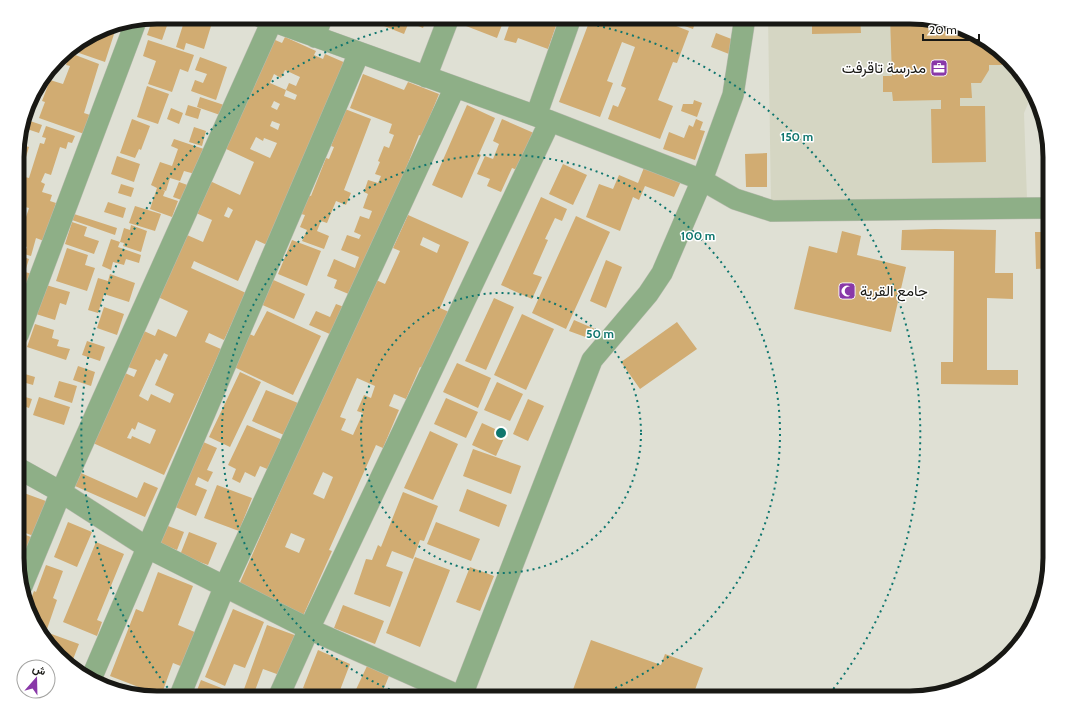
<svg xmlns="http://www.w3.org/2000/svg" width="1067" height="715" viewBox="0 0 1067 715" font-family="Cabin,Vazirmatn,sans-serif">
<style>
.built{fill:#d5d6c3}
.building{fill:#d1ac72;fill-rule:evenodd}
.lines{fill:none;stroke-linecap:round;stroke-linejoin:round}
.minor-casing{stroke:#bbbcb1;stroke-width:22}
.minor{stroke:#8eaf87;stroke-width:21}
.ring{fill:none;stroke:#0f766e;stroke-width:2;stroke-dasharray:2 4}
.labels{text-anchor:middle;dominant-baseline:central;stroke-width:3;stroke-linejoin:round;paint-order:stroke}
.poi-label{font-size:15px;fill:#181814;stroke:#fff;text-anchor:end}
.rim{fill:none;stroke:#181814;stroke-width:5}
.centre{fill:#0f766e;stroke:#fff;stroke-width:2}
.ring-label{font-size:12px;text-anchor:middle;font-weight:bold;fill:#0f766e;stroke:#fff;stroke-width:3;stroke-linejoin:round;paint-order:stroke}
</style>
<rect width="100%" height="100%" fill="#dfe0d4"/>
<path class="built" d="M768,17H919L955,25L995,46L1031,87L1033,92L1024,113L1027,199L771,202Z"/>
<path class="building" d="M170,17L162,40L147,35L153,18Z
M174,17H183L211,26L204,49L186,43L184,50L176,47L183,25L173,21Z
M376,17H411L404,34L374,22Z
M413,17H427L423,28L411,23Z
M470,17H505L497,38L466,26Z
M512,17L530,19L531,17H559L548,49L518,38L516,43L504,40Z
M591,17H653L689,31L677,63L673,62L658,100L673,106L660,139L608,119L613,105L618,107L626,88L621,86L635,47L622,42L607,81L613,83L600,117L559,102Z
M678,17H697L693,29L676,23Z
M812,17H860L861,33L812,34Z
M890,17H919L955,25L995,46L1001,53L1002,65H989V70L981,83H971L972,98H960V106H985L986,162L932,163L931,109H941V100L893,101L892,92H883V76H892Z
M103,28L115,31L105,62L79,53L83,41Z
M716,33L734,40L729,54L711,47Z
M285,37L316,51L314,55L323,59L325,54L348,64L267,245L256,240L238,281L194,261L191,268L246,293L224,340L209,333L205,342L221,349L164,475L93,443L125,373L134,377L137,370L128,367L144,331L155,336L158,329L176,337L188,311L158,297L187,235L203,242L212,220L196,213L210,181L240,195L254,162L224,148L273,39L282,43ZM285,70L300,77L296,86L289,83L286,90L270,83L274,74L281,78ZM286,90L297,95L295,100L284,96ZM274,101L280,104L277,110L271,107ZM272,121L280,124L278,130L270,126ZM256,137L263,141L264,138L277,143L270,158L250,149ZM228,207L233,210L229,218L224,216ZM164,353L168,355L155,385L174,394L170,403L151,394L148,401L139,396L156,359L160,361ZM138,422L156,430L150,444L132,436L131,439L127,438L132,428L135,430Z
M148,40L194,55L188,72L180,69L172,92L148,84L156,61L143,56Z
M70,53L99,64L84,113L90,115L87,135L39,118L45,102L42,101L50,80L63,84L70,66L66,65Z
M200,57L227,67L216,100L191,91L195,80L203,83L207,74L195,70Z
M363,74L404,90L408,82L439,94L422,136L419,135L356,297L334,288L337,280L327,276L334,259L355,268L359,257L341,250L347,235L359,239L361,235L354,232L360,216L369,219L372,211L363,208L368,194L364,192L368,180L378,183L381,176L375,174L380,162L378,161L384,146L389,148L394,135L389,133L392,124L350,108Z
M40,85L29,115L26,114L32,95Z
M147,86L169,94L158,124L137,117Z
M200,97L224,105L220,115L197,107Z
M694,100L702,103L697,117L681,111L683,104H693Z
M188,105L201,109L198,119L185,115Z
M467,105L495,118L479,154L481,155L462,198L432,185Z
M171,108L183,113L179,124L167,119Z
M345,109L371,119L344,190L351,193L346,205L336,201L327,223L321,221L317,231L329,236L324,249L302,241L307,230L300,227L305,215L301,214L308,195L311,196L326,158L329,159L334,147L331,146Z
M24,119L42,125L39,133L27,129L22,145L29,147L26,157L18,154V139Z
M132,119L150,126L141,150L139,149L135,158L120,153Z
M502,119L536,134L520,171L512,168L501,192L487,186L490,179L477,174L485,156L493,159L499,144L493,141Z
M696,119L703,122L700,130L705,131L695,160L663,149L669,132L684,138L689,125L693,127Z
M46,126L75,136L72,143L68,142L66,149L60,147L51,175L45,173L41,182L45,184L42,192L52,195L50,201L56,203L44,241L36,238L31,256L24,254L27,247L20,244L18,248V218L25,220L29,208L21,206L26,193L21,191L18,200V179L24,181L25,177L29,178L40,143L44,144L46,138L42,137Z
M194,127L206,131L202,146L189,142Z
M174,139L204,149L195,174L184,171L180,181L170,178L166,191L161,189L165,191L163,196L178,201L172,217L150,209L157,188L151,185L160,162L172,166L178,149L171,146Z
M767,153V187H746L745,154Z
M117,156L140,164L134,182L111,174Z
M563,164L587,175L573,205L549,194Z
M645,165L682,179L674,197L645,186L639,200L633,197L620,231L586,217L599,184L613,189L619,175L638,183Z
M179,182L193,187L187,202L173,197Z
M121,184L134,188L131,197L118,193Z
M541,197L567,209L562,221L555,218L545,239L548,240L533,274L542,277L532,299L501,285Z
M108,202L126,208L123,218L104,212Z
M135,206L161,214L155,231L129,223Z
M74,214L117,228L115,235L72,220Z
M408,215L469,242L440,308L449,312L424,369L420,367L406,399L394,394L389,406L399,410L383,448L376,445L329,550L332,551L303,616L238,587L374,279L385,284L400,251L393,248ZM423,237L440,245L437,253L420,245ZM357,378L375,386L371,398L364,395L357,411L363,413L353,435L341,430L346,419L340,417ZM323,472L333,477L324,499L313,494ZM291,533L305,539L299,553L285,547Z
M576,216L610,232L566,329L532,313Z
M72,222L87,227L84,236L99,241L94,254L65,244Z
M131,225L147,231L141,252L123,246L124,243L120,242L124,228L130,230Z
M935,229L996,230L995,273H1013V299L987,298V370H1018V385L941,384V362H953L954,251L901,250L902,230Z
M842,231L861,236L857,255L906,267L891,332L794,309L809,246L837,253Z
M1035,232H1050V268L1036,269Z
M111,239L120,242L118,247L141,255L139,263L126,259L124,265L113,262L111,270L102,266Z
M292,240L321,251L307,286L278,274Z
M67,248L88,255L85,265L95,268L87,291L56,281Z
M18,255L29,259L25,272L32,274L24,297L18,296Z
M606,260L622,267L606,308L590,301Z
M110,274L135,283L129,302L104,294L98,313L88,310L98,278L108,281Z
M269,278L305,294L294,319L258,303Z
M46,285L70,292L66,305L60,303L55,320L36,314Z
M494,298L514,307L486,370L465,361Z
M336,304L344,307L332,335L309,325L316,311L330,317Z
M104,307L124,314L117,335L97,328Z
M267,311L321,336L293,395L232,366L247,333L254,336Z
M522,314L554,329L526,390L494,375Z
M574,320L595,329L591,339L569,331Z
M677,322L697,349L640,389L621,362Z
M35,324L54,330L52,338L59,340L57,346L70,349L66,360L27,347Z
M1048,330H1050V360H1048Z
M87,341L105,347L100,361L82,355Z
M457,363L491,378L478,408L443,392Z
M78,366L95,372L91,386L73,380Z
M18,372L35,377L33,385L26,383L22,396L32,399L29,408L18,404Z
M240,372L261,382L230,447L209,437Z
M59,381L77,386L72,403L54,397Z
M497,382L523,394L510,421L484,410Z
M266,390L298,403L284,435L252,421Z
M39,397L70,407L64,425L33,415Z
M446,398L478,412L466,438L434,424Z
M528,399L544,406L528,441L513,434Z
M482,423L506,434L496,456L472,445Z
M247,425L285,441L272,471L260,466L255,477L245,472L240,483L232,479L236,469L228,465Z
M430,431L458,444L433,500L404,488Z
M201,441L217,448L207,470L213,472L208,482L198,477L195,485L207,490L196,516L173,506Z
M473,449L521,466L511,494L463,476Z
M81,473L137,498L144,482L158,488L145,517L75,486Z
M217,485L252,498L239,531L204,518Z
M467,489L507,505L499,527L459,511Z
M403,492L438,506L424,541L420,540L413,559L392,551L386,566L403,572L390,607L354,594L366,559L372,560L378,545L381,547Z
M24,493L54,504L41,539L18,530V509Z
M68,522L92,532L77,567L54,557Z
M436,522L480,539L471,561L427,544Z
M160,523L184,532L177,550L153,541Z
M18,532L36,539L29,560L18,556Z
M189,532L217,543L208,565L180,555Z
M96,542L124,554L97,620L102,622L97,636L63,622Z
M415,557L450,570L420,647L386,633Z
M46,565L63,571L53,598L57,600L46,632L79,644L70,667L36,628L28,606L34,591L36,592Z
M470,567L494,576L480,611L456,602Z
M158,572L193,586L178,625L197,633L183,667L173,663L161,696L166,698H148L147,697L149,691L110,676L136,609L143,612Z
M343,605L384,621L375,644L334,628Z
M233,609L264,622L245,668L234,664L225,686L205,677Z
M267,625L300,637L285,677L263,669L253,696L243,692Z
M591,640L661,665L665,654L703,668L692,698H570Z
M318,650L350,664L337,698H327L303,688Z
M367,666L389,676L380,698H352Z
M201,680L234,693L232,698H194Z"/>
<g class="lines">
<g class="minor-casing">
<path id="minor" d="M261,17L550,121L702,180L735,199L772,211L1050,208
M315,37L322,17
M426,77L449,17
M536,116L571,17
M18,335L136,21
M18,468L61,492L148,548L309,629L462,697
M22,586L61,492L272,21
M91,679L359,53
M179,698L224,588L455,87
M278,698L309,629L550,121
M461,698L592,360L648,294L662,273L702,180L733,95L745,17"/>
</g>
<use href="#minor" class="minor"/>
</g>
<g class="ring">
<circle cx="501" cy="433" r="140"/>
<path d="M412 698A279 279 0 1 1 590 698"/>
<path d="M175 697A419 419 0 0 1 450 17M556 18A419 419 0 0 1 827 697"/>
</g>
<defs>
<g id="office-square" transform="scale(0.9)"><rect x="-9" y="-9" width="18" height="18" rx="4" fill="#8938a8" stroke="#fff"/><path d="M-6-3h4V-5.5h4V-3h4V5H-6ZM-1-4.5V-3h2v-1.5ZM-6 0V1H6V0Z" fill="#fff"/></g>
<g id="mosque-square" transform="scale(0.9)"><rect x="-9" y="-9" width="18" height="18" rx="4" fill="#8938a8" stroke="#fff"/><path d="M3.5-4.9A6 6 0 1 0 3.5 4.9A5 5 0 1 1 3.5-4.9Z" fill="#fff"/></g>
</defs>
<g fill-rule="evenodd">
<use href="#office-square" x="939" y="68"/>
<use href="#mosque-square" x="847" y="291"/>
</g>
<g class="labels">
<g class="poi-label">
<text x="926" y="68">مدرسة تاقرفت</text>
<text x="860" y="291" text-anchor="start">جامع القرية</text>
</g>
</g>
<path d="M0 0H1067V715H0ZM157 24H910A133 133 0 0 1 1043 157V558A133 133 0 0 1 910 691H157A133 133 0 0 1 24 558V157A133 133 0 0 1 157 24Z" fill="#fff" fill-rule="evenodd"/>
<path class="rim" d="M157 24H910A133 133 0 0 1 1043 157V558A133 133 0 0 1 910 691H157A133 133 0 0 1 24 558V157A133 133 0 0 1 157 24Z"/>
<circle cx="501" cy="433" r="6" class="centre"/>
<g class="ring-label">
<text x="797" y="141">150 m</text>
<text x="698" y="240">100 m</text>
<text x="600" y="338">50 m</text>
</g>
<g transform="translate(36 679) rotate(20)"><circle r="19" fill="#ffffff" stroke="#a3a3a1"/>
<path d="M0-3L7 15L0 10L-7 15Z" fill="#8938a8"/>
<text y="-6" font-size="11" font-weight="bold" text-anchor="middle" fill="#181814">ش</text>
</g>
<path d="M923 34v6h56v-6" fill="none" stroke="#181814" stroke-width="2"/>
<text x="929" y="34" font-size="12" fill="#181814" stroke="#ffffff" stroke-width="3" paint-order="stroke">20 m</text>
</svg>
